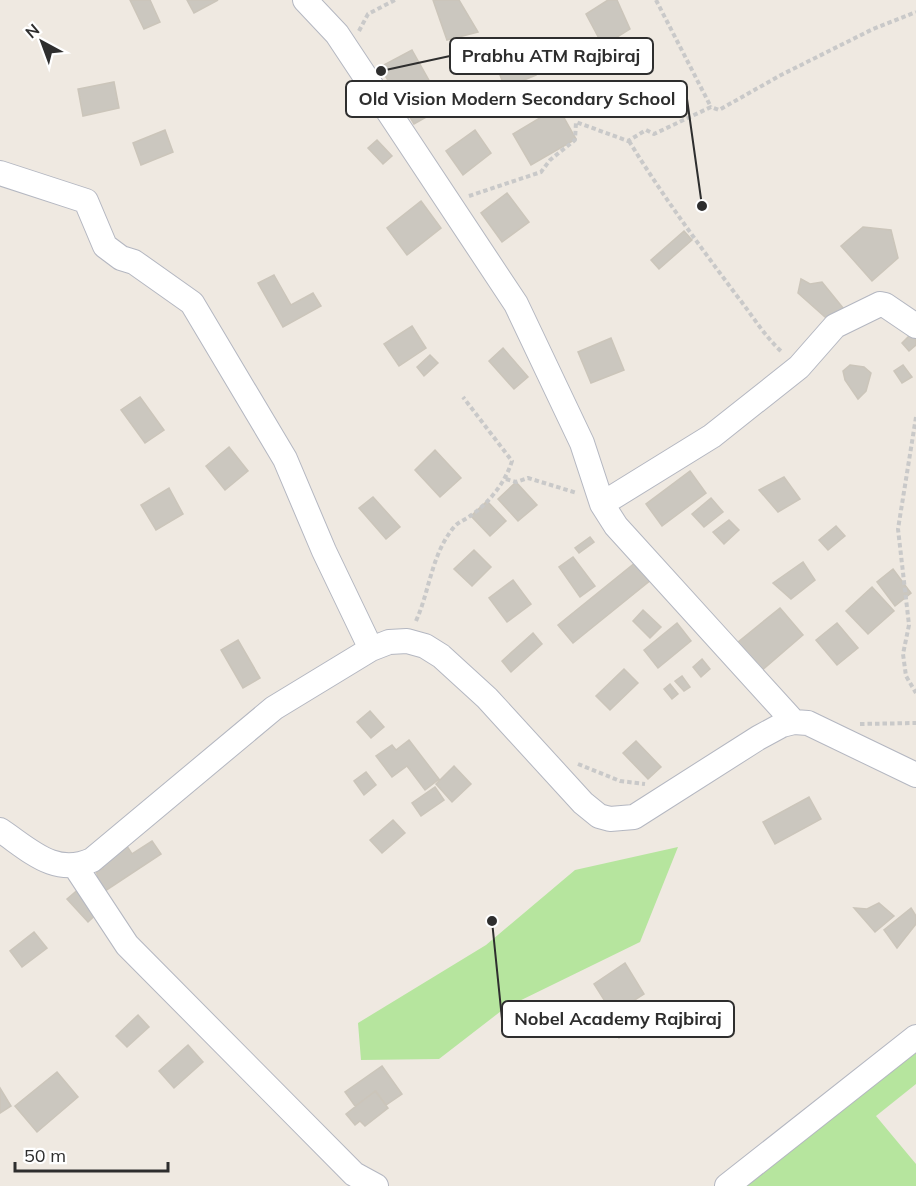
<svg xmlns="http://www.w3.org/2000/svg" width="916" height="1186" viewBox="0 0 916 1186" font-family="Mulish,sans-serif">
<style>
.green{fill:#b6e59e}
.building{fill:#cbc7bf;stroke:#cbc5ba;stroke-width:1.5}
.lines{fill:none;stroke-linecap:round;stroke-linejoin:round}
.minor-casing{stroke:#b4b7c1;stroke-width:26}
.path{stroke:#c9c9c9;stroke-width:4;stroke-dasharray:4.5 3;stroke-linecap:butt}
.minor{stroke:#fff;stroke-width:24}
.leader{fill:none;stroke:#2e2e2e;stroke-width:2}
.callout-dot{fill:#2e2e2e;stroke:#fff;stroke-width:2}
.callout{fill:#fff;stroke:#2e2e2e;stroke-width:2}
.callout-label{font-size:18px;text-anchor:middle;font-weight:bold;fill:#2e2e2e}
</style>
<rect width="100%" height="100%" fill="#efe9e1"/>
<path class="green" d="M678,847L640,942L505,1008L439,1059L361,1060L358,1023L486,945L575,870Z
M916,1045V1084L876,1116L916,1164V1186H730Z"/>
<path class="building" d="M130,0H150L160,22L144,29Z
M187,0H218L194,13Z
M433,0H459L478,32L447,40Z
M608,0H617L630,29L603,46L586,14Z
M524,45L536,75L505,88L493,57Z
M412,50L444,107L414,124L380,67Z
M114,82L119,108L83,116L78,89Z
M558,107L576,139L531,165L513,134Z
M165,130L173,152L141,165L133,143Z
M475,130L491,153L463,175L446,151Z
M377,140L392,156L383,164L368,148Z
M507,193L529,222L502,242L481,213Z
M421,201L441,228L407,255L387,228Z
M863,227L891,230L898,258L872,281L841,246Z
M684,231L692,240L659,269L651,260Z
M274,275L291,305L313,293L321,306L283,327L258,283Z
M801,279L810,284L822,282L852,319L835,326L798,293Z
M412,326L426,348L399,366L384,344Z
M916,329V345L909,351L902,343Z
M611,338L624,370L591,383L578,352Z
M503,348L528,377L514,389L489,361Z
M430,355L438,363L424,376L417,367Z
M850,365L864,367L871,373L866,391L858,399L845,380L843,371Z
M903,365L912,377L902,383L894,371Z
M140,397L164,430L145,443L121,410Z
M229,447L248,471L225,490L206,466Z
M435,450L461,478L440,497L415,470Z
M690,471L706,493L662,526L646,504Z
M784,477L800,499L778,512L759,490Z
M516,482L537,505L518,521L498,499Z
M169,488L183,514L156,530L141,505Z
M373,497L400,527L386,539L359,508Z
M711,498L723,512L704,527L692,514Z
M487,501L506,521L490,536L471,516Z
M729,520L739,530L724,544L713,532Z
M836,526L845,536L828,550L819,540Z
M590,537L594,542L579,553L575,548Z
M474,550L491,567L472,586L454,569Z
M573,557L595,586L580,597L559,567Z
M636,562L651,580L573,643L558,625Z
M803,562L815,580L791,599L773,583Z
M893,569L911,593L895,606L877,582Z
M513,580L531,604L507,622L489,598Z
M872,587L894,611L868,634L846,611Z
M780,608L803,635L761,671L738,642Z
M643,610L661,627L650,638L633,621Z
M677,623L691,641L658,668L644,650Z
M837,623L858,648L837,665L816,640Z
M533,633L542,644L511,672L502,661Z
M238,640L260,678L243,688L221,650Z
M702,659L710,669L701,677L693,667Z
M624,669L638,683L610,710L596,696Z
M682,676L690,687L684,691L675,681Z
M670,684L678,694L672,699L664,689Z
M370,711L384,727L371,738L357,722Z
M409,740L439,779L425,790L407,766L392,777L376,756L392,745L396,750Z
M636,741L661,767L648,779L623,753Z
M454,766L471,784L452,802L436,784Z
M366,772L376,785L364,795L354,781Z
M435,787L444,800L421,816L412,803Z
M809,797L821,819L775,844L763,822Z
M393,820L405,833L382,853L370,840Z
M152,841L161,854L102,893L96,870L103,869L101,858L125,843L132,854Z
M81,887L101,910L88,922L67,899Z
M879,903L894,916L875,932L854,908L867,909Z
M911,908L916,916V924L897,948L884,930Z
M34,932L47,948L22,967L10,951Z
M625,963L644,994L613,1014L594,984Z
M626,1011L636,1025L619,1038L609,1024Z
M138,1015L149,1027L127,1047L116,1036Z
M188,1045L203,1062L174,1088L159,1071Z
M382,1066L402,1094L386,1105L376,1091L355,1106L345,1092Z
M57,1072L78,1097L37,1132L15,1106Z
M0,1088L11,1106L0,1113Z
M375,1091L388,1108L365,1126L360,1121L355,1125L346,1114Z"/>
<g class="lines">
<g class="minor-casing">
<path id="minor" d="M305,0L337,34L516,304L582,443L602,504L616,526L794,722
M0,173L86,201L105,246L121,258L134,262L192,303L285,459L324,551L371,649
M602,504L712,436L799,367L835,326L880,304L885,305L916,326
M0,830C30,850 55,877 92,860L274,708L371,649L389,642L407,641L425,646L441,656L487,698L583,803L599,816L610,819L634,817L758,738L782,725L794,722L808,723L916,775
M75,866L127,945L354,1174L376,1186
M727,1186L916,1037"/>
</g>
<path class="path" d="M656,0L711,107
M359,31L368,14L395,0
M629,141C662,195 699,245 737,296C753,316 764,336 783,353
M469,196L541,172L550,160L575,140L576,122L628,141L646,130L654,134L711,107L719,110L781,75L873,29L916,12
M916,417L898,529L909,625L903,654L906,676L916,693
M506,479L516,482L528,478L577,493
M416,621C430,590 431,555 454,527C458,522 465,520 470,516C489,503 505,483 512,461L463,397
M860,724L916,723
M578,764L620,781L645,784"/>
<use href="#minor" class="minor"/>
</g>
<path class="leader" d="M381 71L450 56M702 206L687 99M492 921L502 1019"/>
<g class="callout-dot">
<circle cx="381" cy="71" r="6"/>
<circle cx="702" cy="206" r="6"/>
<circle cx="492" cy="921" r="6"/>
</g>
<g class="callout">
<rect x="450" y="38" width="203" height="36" rx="6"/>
<rect x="346" y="81" width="341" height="36" rx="6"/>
<rect x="502" y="1001" width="232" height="36" rx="6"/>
</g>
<g class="callout-label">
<text x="551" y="62">Prabhu ATM Rajbiraj</text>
<text x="517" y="105">Old Vision Modern Secondary School</text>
<text x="618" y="1025">Nobel Academy Rajbiraj</text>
</g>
<g transform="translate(42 42) rotate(319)" stroke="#ffffff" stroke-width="4.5" paint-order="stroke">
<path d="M0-4.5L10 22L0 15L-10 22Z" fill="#2e2e2e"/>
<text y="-9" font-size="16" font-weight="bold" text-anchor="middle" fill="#2e2e2e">N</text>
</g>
<path d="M15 1162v9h153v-9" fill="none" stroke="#2e2e2e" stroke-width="3"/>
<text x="24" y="1162" font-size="18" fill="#2e2e2e" stroke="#ffffff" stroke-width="4.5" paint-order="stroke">50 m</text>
</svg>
